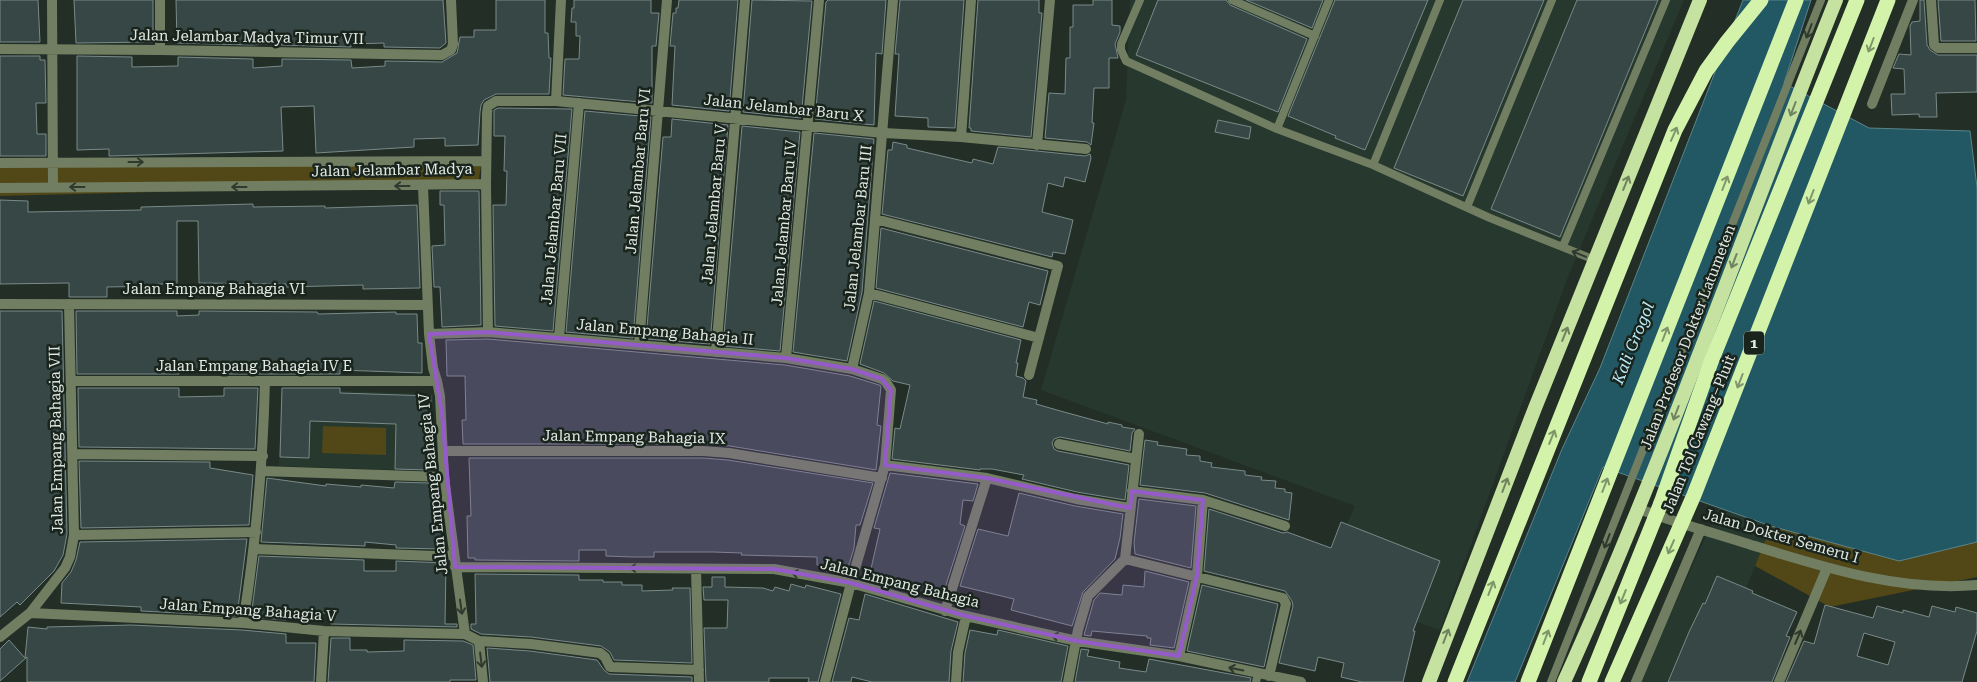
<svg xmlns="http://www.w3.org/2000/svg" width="1977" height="682" viewBox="0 0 1977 682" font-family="'Roboto Serif',serif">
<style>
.built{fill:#27392e}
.green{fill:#514717}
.water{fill:#215864;stroke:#5b848a}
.building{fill:#374745;stroke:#798a88;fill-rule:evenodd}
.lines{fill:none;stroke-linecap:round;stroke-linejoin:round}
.service{stroke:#717e61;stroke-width:8}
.minor{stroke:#717e61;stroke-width:10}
.tertiary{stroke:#717e61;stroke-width:10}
.trunk{stroke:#c5e2a0;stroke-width:14}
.motorway{stroke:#d3f3aa;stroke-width:15}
.motorway-bridge{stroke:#d3f3aa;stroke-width:15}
.oneway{stroke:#2f3a2e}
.oneway2{stroke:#7f966b}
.oneway3{stroke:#6f835e}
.marked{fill:#955bc8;fill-opacity:0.2;stroke:#955bc8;stroke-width:4;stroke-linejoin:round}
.labels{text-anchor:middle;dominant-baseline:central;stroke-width:5;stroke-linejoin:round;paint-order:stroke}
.shield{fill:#19241d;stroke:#a6aea8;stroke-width:1}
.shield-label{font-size:14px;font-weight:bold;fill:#e2e9e4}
.street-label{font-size:15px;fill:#e2e9e4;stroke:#19241d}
.water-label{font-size:16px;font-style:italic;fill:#b8e8f5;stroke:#19241d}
</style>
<rect width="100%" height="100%" fill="#222e26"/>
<path class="built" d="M1130,0H1684L1568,277L1440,630L1318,588L1355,506L1041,390L1126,100Z
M281,389L433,394L431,471L279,466Z
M1719,508L1771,526L1709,682H1639Z"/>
<path class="green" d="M0,163L481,166L478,184L0,196Z
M323,426L386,428V455L322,453Z
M1771,526L1898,554L1977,539V577L1830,607L1755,566Z"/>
<path class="water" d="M1743,0H1811L1784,83L1869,128L1970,131L1977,187V542L1899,561L1771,526L1603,467L1515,682H1467L1562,449L1600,368Z"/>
<path class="building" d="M0,0H38L40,42H0Z
M74,0H153V42L76,43Z
M176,0H443L446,43L440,48L384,47V43L351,44V47L281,45V43L252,45L177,43Z
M496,0H545V33H548L549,58H551L549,94H496L484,100L481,105L480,112L478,145L445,146V138L414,139V147L316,153L314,106L281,107L283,151L109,156V149L77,150V56L132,57V67L178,66V57L253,59V68L282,66V59L351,60L352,68L385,66V61L442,62L457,53L460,37H474V30H496Z
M574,0H651V13H659L656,46H652V103L563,95L565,59H579L580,36H576V22H571L572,8H574Z
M679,0H738L729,111L672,105L675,46H670L673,13H676V8H678Z
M752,0L812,1L801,118L743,112Z
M828,0H886L882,54L876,53L874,125L815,119L826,2Z
M900,0H964L955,128L928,127V118L895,116L899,54H895Z
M978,0H1039V13H1042L1031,137L971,131V128H969Z
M1093,0H1112V25L1120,26V32L1115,44L1118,58H1109V88H1094L1092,123H1094L1091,145L1087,142L1045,138L1049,93L1065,94L1066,58H1070V27H1073V5H1093Z
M1158,0H1226L1230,5L1307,39L1278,112L1136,55Z
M1246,0H1323L1312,28Z
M1335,0H1428L1365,150L1335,138L1336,136L1288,116Z
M1463,0H1544L1463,196L1394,168Z
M1577,0H1658L1560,237L1491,209Z
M1920,0H1924L1927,45L1930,50L1938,55H1977V92L1936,93L1937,117H1919V114L1892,115L1891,94H1905L1904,69L1893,68L1899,54L1911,55L1910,26L1912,22L1920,21Z
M1938,0H1975L1976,41H1941Z
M0,56H40V60H45L46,103H36L37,134H46V156H0Z
M498,108L572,109L553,331L495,326L493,205H506L507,171H504L505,136H494V110Z
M585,111L651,117L633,338L566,332Z
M672,119L728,125L710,344L646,339L663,137H671Z
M1218,120L1251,127L1249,139L1215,132Z
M742,126L800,132L780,351L723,346Z
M814,133L874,139L862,292L847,361L793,352Z
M893,142L907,145V148L972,163L973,159L993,164L998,147L1085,156L1090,154L1091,158L1085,182L1065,177L1063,187L1048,183L1042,212L1073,220L1065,254L1053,252L1052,257L882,214L888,150H892Z
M440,191H479L481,325L442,327L440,287H434L432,246L445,245L444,205H440Z
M0,200L28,201V212L141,210V207L253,204V207L325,206V208L417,205L420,288L363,289V285L286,287V284L199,283L198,221H177V284H156V286L107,287V297H69V283L0,284Z
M881,228L1048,271L1040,305L1029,302L1023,327L876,288Z
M874,301L1021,340L1016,363H1018L1016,376L1023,378L1026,381L1023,397L1037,400L1036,404L1064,412L1108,424V422L1122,425V427L1135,429L1132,433L1130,451L1060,437L1054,439L1052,443L1054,449L1058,451L1129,465L1125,500L1077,492L1022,479L1024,475L992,469H980V470L892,459L895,428L900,429L910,385L893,381L884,373L860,364Z
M0,311H62L67,534L63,555L54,571L20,605L17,602L0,617Z
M76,311H177V316L199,315V311L317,312L318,314L396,312V314H417L418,343H422V373L340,370V374H224V369L179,370V374H77Z
M488,339L785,365L850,376L879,385L881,386L877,425L881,426L876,470L730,446L703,444H463L462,420H466L465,376H447L446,340Z
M78,388H179V397L224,396V388H258L255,449L79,447Z
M282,388H340V393L431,396L429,470L395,469L396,424L310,421L309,458L280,457Z
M1145,440L1158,442L1157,445L1187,449L1186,455L1200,456V461L1212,463L1211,467L1245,471V475L1262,477L1261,480L1276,481L1275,488L1285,489V492L1292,493L1289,520L1205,493L1140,485Z
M469,458H703L728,460L873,483L860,525H856L854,548L848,568L817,565V557L741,555L742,553L713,552H654V557H633L606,556V550H579V561L475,560V558H468L467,516H471Z
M79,461L210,462V468L253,475L249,525L81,528Z
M890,473L978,484L973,501L963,500L960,524L965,526L944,591L870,573L880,529L874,528Z
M267,478L326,486V484L361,487V485L394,488L395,482L429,483V490H437L438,515H442V549L396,548V545L365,542V546L261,542Z
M1019,493L1075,506L1123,514L1120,538L1115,559L1083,592L1072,626L1011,610L1014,599L960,586L978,529L1008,536Z
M1139,499L1196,506L1191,568L1135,554L1134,543Z
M1209,509L1283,533L1287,532L1331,548L1341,522L1440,561L1413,631H1415L1403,682H1362L1341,677L1344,663L1318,657L1315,671L1279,663L1293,606L1292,601L1285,591L1204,571Z
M247,539L237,616L141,611V607L61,603L62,583L71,572L76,560L80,542Z
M259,556L364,560V571H396V561L446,563L445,624H457V627L331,624L332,613H290V618H286V620L251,617Z
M1145,571L1189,582L1174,648L1150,645L1151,638H1147V636L1092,631L1091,636L1084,635L1094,600L1100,593L1122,595L1123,585L1144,587Z
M475,574L579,575V580H603V582H622V585H642V591L673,590L672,588H690L692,663L614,660L610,652L601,646L531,637L481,634L471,629V624H476Z
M1717,576L1753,591L1752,593L1797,612L1786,636L1790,637L1772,682H1668L1689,632L1703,603L1705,604Z
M712,577H725V587L763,588L773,591L775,587L789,591L791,584L805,588L806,585L841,594L818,682H808L809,678H769V682H706L704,628H727L728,600H704L703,587H712Z
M1202,585L1278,604L1264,667L1187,651Z
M865,594L958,622L951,651L949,682H872L852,677L851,682H832L849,618L859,620Z
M1825,605L1873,618L1877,606L1903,613V610L1929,617L1932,606L1955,612L1956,607L1977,613V631L1962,682H1786L1804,641L1814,644ZM1864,633L1895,642L1888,665L1857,656Z
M131,625L242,630L286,634V643H316L314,682H27V657L0,681V649L9,640L25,658L28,627L47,629V627Z
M970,630L997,635L998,630L1068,646L1061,682H963L965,653Z
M331,638H350V650H367V652L404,651V640L463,641L473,645L476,680H450V682H328Z
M487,648L530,651L597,660L604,670L609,674L692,677V682H490Z
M1081,649L1089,650L1087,656L1120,662L1119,668L1146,672L1149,659L1251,678L1250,682H1075Z"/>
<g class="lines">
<path class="service" d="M1140,0L1121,44V50L1126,61L1277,129L1373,165L1490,218L1595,260
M1232,0L1315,36
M1277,129L1329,0
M1373,165L1440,0
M1467,207L1552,0
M1563,246L1666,0
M1256,682L1258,673
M1551,682L1821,0"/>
<path class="minor" d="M52,0L53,187
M1931,0L1934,45L1938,48H1977
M0,49L160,50L442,55L451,50L453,44L451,0
M160,50V0
M556,101L561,0
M1872,104L1913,0
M961,137L971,0
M1037,145L1050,0
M0,163L486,161
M423,186L429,334L433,368L437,381L440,396L444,477L465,634L479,641L483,682
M0,188L486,184
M875,219L1058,266L1029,375
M869,293L1039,338
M0,304L427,305
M488,332L486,184L487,113L488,106L496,101H556L883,133L961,137L1086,149
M429,334L488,332L786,358L852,369L882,379L886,382L891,390L885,465L851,583L825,682
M559,338L579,103
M639,344L667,0
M716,352L745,0
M786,358L819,0
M852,369L869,293L893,0
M71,381H437
M1059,444L1136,459
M443,451H703L729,453L882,478
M73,454L263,456
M885,465L987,478L1076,499L1130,508
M261,471L444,477
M1132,491L1203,500L1285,526
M74,535L256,532
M254,549L435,556L454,555
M1125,559L1283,598L1286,604L1269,676
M1125,559L1139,434
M455,567L774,569L851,583L966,616L1077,641L1179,656L1301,682
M696,569L699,682
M945,611L987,478
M30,613L243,623L324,631L465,634
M243,623C256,543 263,462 265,381
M0,637L30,613L65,568L70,557L74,535L69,304
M479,641L531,644L600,653L605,657L610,667L699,670
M1179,656L1197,576L1203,500
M321,682L324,631
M956,682L958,652L966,616
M1068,682L1078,630L1088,596L1125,559
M1779,682L1827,568"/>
<path class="tertiary" d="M1639,509C1674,522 1710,532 1745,543C1820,566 1897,592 1977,585
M1636,682L1701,529"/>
<path class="trunk" d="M1429,682L1535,408L1700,0
M1564,682C1665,459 1745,227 1836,0"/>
<path class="motorway" d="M1661,503L1711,362L1857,0
M1455,682L1675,130L1706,71L1727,42L1761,0
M1528,682L1796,0"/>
<path class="motorway-bridge" d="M1589,682L1661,503
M1612,682L1694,495L1888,0"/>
</g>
<defs><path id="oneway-shaft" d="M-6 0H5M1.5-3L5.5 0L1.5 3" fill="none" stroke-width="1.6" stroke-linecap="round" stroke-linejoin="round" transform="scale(1.25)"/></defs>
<g class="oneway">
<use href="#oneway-shaft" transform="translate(1809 31) rotate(111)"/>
<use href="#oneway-shaft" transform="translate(136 162)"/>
<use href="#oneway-shaft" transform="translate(402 186) rotate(180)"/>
<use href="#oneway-shaft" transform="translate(77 187) rotate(180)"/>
<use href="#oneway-shaft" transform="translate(239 187) rotate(180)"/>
<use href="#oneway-shaft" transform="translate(1579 254) rotate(-158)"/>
<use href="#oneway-shaft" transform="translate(1607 541) rotate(111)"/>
<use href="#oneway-shaft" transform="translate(637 568) rotate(-180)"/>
<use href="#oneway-shaft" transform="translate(799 574) rotate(-170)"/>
<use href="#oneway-shaft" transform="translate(461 607) rotate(82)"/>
<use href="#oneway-shaft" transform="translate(1059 637) rotate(-168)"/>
<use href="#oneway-shaft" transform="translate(1798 637) rotate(-67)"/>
<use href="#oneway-shaft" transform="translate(481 660) rotate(83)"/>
<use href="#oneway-shaft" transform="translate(1236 669) rotate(-168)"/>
</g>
<g class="oneway2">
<use href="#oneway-shaft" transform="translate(1871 45) rotate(111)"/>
<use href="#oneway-shaft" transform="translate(1674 134) rotate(-66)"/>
<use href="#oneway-shaft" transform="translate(1725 183) rotate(-69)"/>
<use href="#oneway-shaft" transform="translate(1811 197) rotate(111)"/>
<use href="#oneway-shaft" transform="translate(1665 334) rotate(-69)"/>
<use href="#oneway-shaft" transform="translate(1740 381) rotate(111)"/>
<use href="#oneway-shaft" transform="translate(1552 437) rotate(-68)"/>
<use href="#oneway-shaft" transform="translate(1605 485) rotate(-69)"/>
<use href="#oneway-shaft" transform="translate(1671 547) rotate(114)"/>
<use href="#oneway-shaft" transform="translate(1491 588) rotate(-69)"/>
<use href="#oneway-shaft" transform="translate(1623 597) rotate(112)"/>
<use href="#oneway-shaft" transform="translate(1546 637) rotate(-69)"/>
</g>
<g class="oneway3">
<use href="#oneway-shaft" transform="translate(1793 109) rotate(111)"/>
<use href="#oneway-shaft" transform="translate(1626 183) rotate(-68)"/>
<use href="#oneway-shaft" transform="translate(1734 261) rotate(111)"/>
<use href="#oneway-shaft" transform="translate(1565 334) rotate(-68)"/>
<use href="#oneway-shaft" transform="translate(1676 413) rotate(111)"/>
<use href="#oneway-shaft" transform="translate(1505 485) rotate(-69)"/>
<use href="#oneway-shaft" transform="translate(1446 636) rotate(-69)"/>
</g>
<path class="marked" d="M488,332L786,358L852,369L882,379L891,390L885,465L987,478L1130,508L1132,491L1203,500L1197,576L1179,656L1077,641L966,616L851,583L774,569L455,567L442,414L429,334Z"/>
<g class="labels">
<rect class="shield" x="1744" y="331.5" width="20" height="23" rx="4"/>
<g class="shield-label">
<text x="1754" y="343">1</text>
</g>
<g class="street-label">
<text transform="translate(247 37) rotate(1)">Jalan Jelambar Madya Timur VII</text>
<text transform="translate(784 108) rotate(6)">Jalan Jelambar Baru X</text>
<text transform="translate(392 170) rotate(-1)">Jalan Jelambar Madya</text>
<text transform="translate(638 171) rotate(-85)">Jalan Jelambar Baru VI</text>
<text transform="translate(714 204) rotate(-85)">Jalan Jelambar Baru V</text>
<text transform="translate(554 219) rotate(-85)">Jalan Jelambar Baru VII</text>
<text transform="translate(784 223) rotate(-85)">Jalan Jelambar Baru IV</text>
<text transform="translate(858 228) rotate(-84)">Jalan Jelambar Baru III</text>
<text x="214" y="289">Jalan Empang Bahagia VI</text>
<text transform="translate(665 332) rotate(5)">Jalan Empang Bahagia II</text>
<text transform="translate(1688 337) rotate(-69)">Jalan Profesor Dokter Latumeten</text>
<text x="254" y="366">Jalan Empang Bahagia IV E</text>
<text transform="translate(1699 434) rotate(-68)">Jalan Tol Cawang–Pluit</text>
<text transform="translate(634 437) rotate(1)">Jalan Empang Bahagia IX</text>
<text transform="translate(56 440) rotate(-91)">Jalan Empang Bahagia VII</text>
<text transform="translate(433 484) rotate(-96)">Jalan Empang Bahagia IV</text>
<text transform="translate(1781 536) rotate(16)">Jalan Dokter Semeru I</text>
<text transform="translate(900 583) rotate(14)">Jalan Empang Bahagia</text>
<text transform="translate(248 610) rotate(4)">Jalan Empang Bahagia V</text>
</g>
<g class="water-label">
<text transform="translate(1633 343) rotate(-68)">Kali Grogol</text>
</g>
</g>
</svg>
